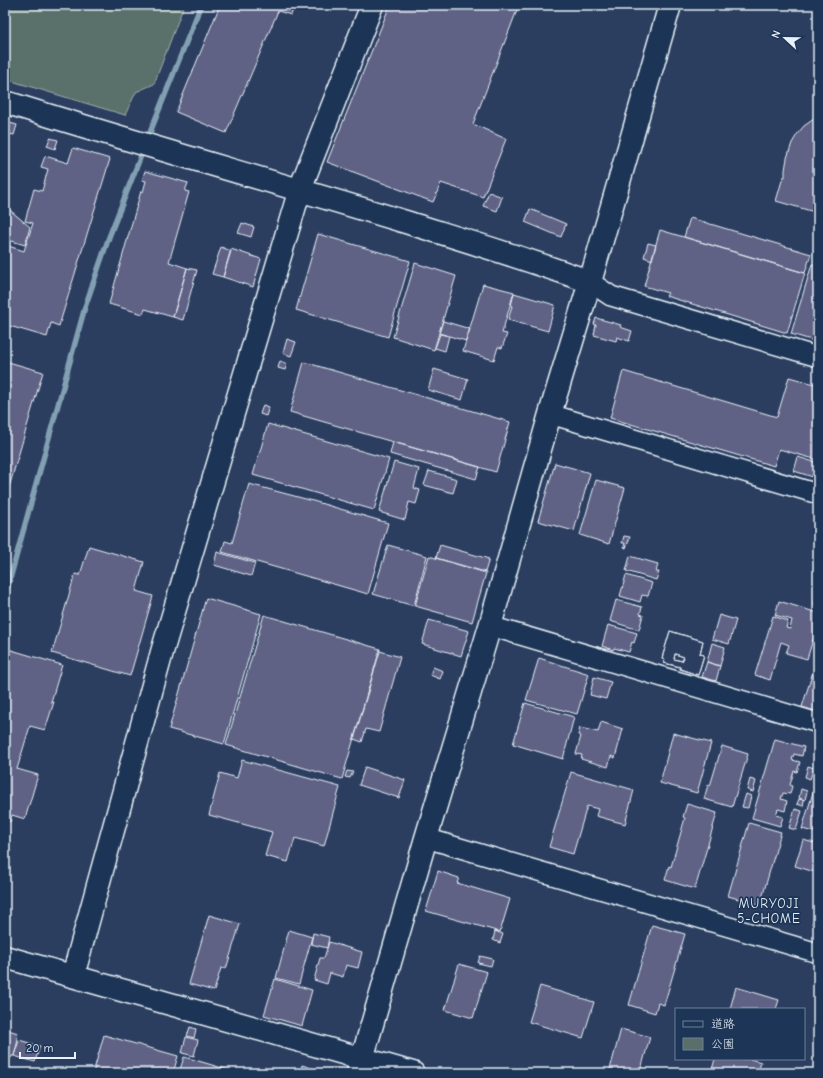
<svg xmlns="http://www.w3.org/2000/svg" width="823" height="1078" viewBox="0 0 823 1078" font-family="'Comic Neue','Klee One',sans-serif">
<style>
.green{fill:#5a6f6a;stroke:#a1b0b1}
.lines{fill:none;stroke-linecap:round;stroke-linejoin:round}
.stream{stroke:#83a0b3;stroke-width:5.5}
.building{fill:#616285;stroke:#e8f1f8;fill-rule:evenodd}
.minor-casing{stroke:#e8f1f8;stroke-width:22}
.tertiary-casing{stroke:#e8f1f8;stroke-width:25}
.minor{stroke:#1d3557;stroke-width:19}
.tertiary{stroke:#1d3557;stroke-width:22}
.labels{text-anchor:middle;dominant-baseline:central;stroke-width:3.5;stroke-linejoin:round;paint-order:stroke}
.neighbourhood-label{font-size:13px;letter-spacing:1px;fill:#e8f1f8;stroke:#1d3557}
</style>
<rect width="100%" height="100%" fill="#2b3e60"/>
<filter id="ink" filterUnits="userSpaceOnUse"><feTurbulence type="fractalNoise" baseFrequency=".025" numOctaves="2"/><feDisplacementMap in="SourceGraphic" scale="8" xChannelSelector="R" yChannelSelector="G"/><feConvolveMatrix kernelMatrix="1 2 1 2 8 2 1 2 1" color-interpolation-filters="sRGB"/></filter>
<g filter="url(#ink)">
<path class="green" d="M5,5H184L154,84L136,92L125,115L5,79Z"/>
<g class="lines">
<path class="stream" d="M147,140L201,5
M5,597L85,307L109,237L144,148"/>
</g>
<path class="building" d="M220,5H295L291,15L278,11L226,133L176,112Z
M390,5H519L473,124L506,139L483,197L441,183L433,202L327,162Z
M818,116V213L776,201L783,177H785V170L787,158L792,143L798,133L804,126Z
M6,122L17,125L14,135L5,133Z
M50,138L58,140L55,149L47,146Z
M73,148L110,159L59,326L51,323L47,337L6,325L9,312L5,311L7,304L5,303V245L24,251L33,223L25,221L34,189L42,191L48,169L41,167L45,156L68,163Z
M145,171L188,183L185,191L189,192L169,262L187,268L173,317L145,309L143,314L109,304L141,191L143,192L146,181L142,180Z
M489,192L502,197L497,211L483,206Z
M5,206L30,227L25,245L5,239Z
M530,209L566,224L561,237L525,222Z
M690,218L811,254L805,273L684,237Z
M242,223L254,227L251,237L238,233Z
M660,230L805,273L787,333L666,296L668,293L644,286Z
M318,234L410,261L388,337L296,310Z
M648,243L656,245L652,260L644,257Z
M221,247L231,251L223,277L212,274Z
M231,249L261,259L253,287L223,277Z
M415,263L456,276L434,350L393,337Z
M812,264L818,265V342L791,334Z
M187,268L197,270L183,320L173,317Z
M483,284L514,292L502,333L507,334L502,348L498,347L494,360L463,351Z
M514,293L555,305L548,331L508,320L512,306H511Z
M596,318L621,325L620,327L632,331L629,341L617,337L616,341L594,335L596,325L594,324Z
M443,321L470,329L466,341L439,333Z
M440,334L449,336L445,351L435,348Z
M287,339L296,342L291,356L283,353Z
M5,361L43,372L5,501Z
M280,361L287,364L285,370L278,368Z
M304,362L510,422L496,472L290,412Z
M434,369L468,379L462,400L428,390Z
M623,371L777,417L789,377L818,385V460L779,449L774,466L610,418Z
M263,405L269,407L266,416L260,414Z
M268,424L389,459L374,510L253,475Z
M393,442L480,467L476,479L390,454Z
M798,457L817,463L813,477L794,471Z
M394,462L419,469L414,488L420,490L416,504L409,502L405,520L379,512Z
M555,463L590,473L574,531L538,521Z
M429,471L457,479L453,493L424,485Z
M596,480L625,488L609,544L580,535Z
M249,484L313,501L388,523L368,594L222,552L225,541L232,543Z
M624,536L630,537L626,548L624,547L625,543H622Z
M388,545L427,556L414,606L373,594Z
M440,545L489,559L485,572L436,558Z
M89,546L144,562L136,591L153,596L130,676L52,653L75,574L80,575Z
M217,552L255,563L251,576L214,565Z
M429,556L486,573L472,622L415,606Z
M630,556L658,564L656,572H659L656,580L626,571Z
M626,575L652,583L648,596L642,595L640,602L620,596Z
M818,591V605L814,604Z
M206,598L261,614L224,744L169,729Z
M616,600L642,607L640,614L643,615L639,630L610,621Z
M779,601L818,613V623L807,659L786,653L789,645L781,642L770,680L755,675L773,616L788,621L786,628L790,629L792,620L775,615Z
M264,615L380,649L342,779L226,745Z
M719,615L736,620L729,644L712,639Z
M429,620L469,631L461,656L422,644Z
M608,625L637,633L634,643L632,642L629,652L614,648L613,650L602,646Z
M670,631L703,641L700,654L704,655L698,675L680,669V667L664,663L665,659L662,658ZM675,654L684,657L682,661L674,659Z
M670,631L703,641L700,654L704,655L698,675L680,669V667L664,663L665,659L662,658Z
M712,643L725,647L720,666L707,662Z
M8,649L62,665L51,702H54L45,730L30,726L17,769L38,775L25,819L12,815L10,822L5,820V659Z
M380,651L400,657L379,732L366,729L362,742L354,739Z
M675,654L684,657L682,661L674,659Z
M539,658L589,674L577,714L526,700Z
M707,662L720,666L716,681L702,677Z
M816,662L818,663V712L802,707Z
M433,667L443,671L440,679L430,675Z
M594,677L611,682L606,699L590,695Z
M525,703L574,717L563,759L513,744Z
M601,722L623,729L615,758L611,756L608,767L581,759L582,755L576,754L581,736L578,735L580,728L598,732Z
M673,733L711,743L697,793L660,783Z
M775,739L804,747L802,756L794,754L792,760L800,762L797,772L794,771L790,785L792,786L790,794L783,793L781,799L787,801L785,811L778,809L776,815L783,817L780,826L752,818Z
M722,746L748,754L732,807L704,799L708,785L710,786Z
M242,760L340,787L324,846L295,838L288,862L265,856L272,832L209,815L220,773L237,778Z
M808,766L814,768L810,779L805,777Z
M365,767L405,780L399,798L359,785Z
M347,771L353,772L350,778L345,777Z
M571,772L634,790L625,824L596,816L598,809L587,806L573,854L549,847Z
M750,779L756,781L753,792L747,790Z
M801,789L807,791L805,800L799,798Z
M814,789L818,790V833L802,829Z
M746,794L751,796L748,808L742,807Z
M799,799L804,800L803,806L797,804Z
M687,804L717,813L695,889L665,880L669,866L671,867L685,818L683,817Z
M795,809L802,811L796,830L789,828Z
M749,823L781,832L760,905L728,896Z
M803,840L818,844V873L795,866Z
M438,871L459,878L457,883L510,899L500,932L426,911Z
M818,904V925L812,924Z
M209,915L240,924L226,969L221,968L214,991L189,984Z
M652,925L685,934L664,1005L658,1003L655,1013L629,1005Z
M289,930L312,937L299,984L276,978Z
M495,931L503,934L500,943L493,940Z
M313,933L329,937L327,948L311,944Z
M329,942L362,952L358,968L346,965L343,977L330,973L327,984L314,980L320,958H324Z
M480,956L493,959L491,966L478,963Z
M459,964L487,972L473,1018L445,1010Z
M275,979L312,990L302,1026L264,1015Z
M540,986L594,1002L583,1038L529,1022Z
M736,987L779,1000L776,1009H730Z
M190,1027L196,1029L194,1038L187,1036Z
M5,1029L18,1033L17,1039L18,1040L14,1056H12L11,1058L5,1056Z
M621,1029L650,1037L640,1073H609Z
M104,1035L178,1056L173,1073H93Z
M186,1037L198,1040L194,1056L182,1053Z
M19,1040L40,1046L35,1062L14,1056Z
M184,1057L195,1060L239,1073H179Z
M715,1059H750L761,1062L758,1073H711Z
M302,1065L327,1073H300Z"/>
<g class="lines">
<g class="minor-casing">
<path id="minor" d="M590,282L611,296L818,357
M550,414L818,494
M490,626L818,723
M426,838L818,953"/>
</g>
<g class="tertiary-casing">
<path id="tertiary" d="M5,102C139,144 275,182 409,223C470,242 531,260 590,282
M5,957L413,1073
M73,976L162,652L300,189L372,5
M358,1073L426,838L490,626L550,414L590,282L670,5"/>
</g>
<use href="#minor" class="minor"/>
<use href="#tertiary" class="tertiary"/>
</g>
</g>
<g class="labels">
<g class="neighbourhood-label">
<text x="769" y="903">MURYOJI<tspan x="769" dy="15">5-CHOME</tspan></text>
</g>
</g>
<rect width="823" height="1078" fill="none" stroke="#1d3557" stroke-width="20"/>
<rect x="10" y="10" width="803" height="1058" fill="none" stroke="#e8f1f8" stroke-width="1.5" filter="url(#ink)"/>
<rect x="675" y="1008" width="130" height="52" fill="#1d3557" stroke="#6e8097"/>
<rect x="683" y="1021" width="20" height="6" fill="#1d3557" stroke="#6e8097"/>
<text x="711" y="1028" font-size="12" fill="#e8f1f8">道路</text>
<rect x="683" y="1038" width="20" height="12" fill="#5a6f6a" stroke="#6e8097"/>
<text x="711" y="1048" font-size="12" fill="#e8f1f8">公園</text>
<g transform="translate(785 38) rotate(292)" stroke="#1d3557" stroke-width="3" paint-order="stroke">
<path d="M0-3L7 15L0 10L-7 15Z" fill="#e8f1f8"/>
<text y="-6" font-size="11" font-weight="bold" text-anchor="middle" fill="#e8f1f8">N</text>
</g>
<path d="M20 1052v6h55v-6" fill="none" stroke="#e8f1f8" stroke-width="2"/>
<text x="26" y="1052" font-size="12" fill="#e8f1f8" stroke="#1d3557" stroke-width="3" paint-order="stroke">20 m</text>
</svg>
